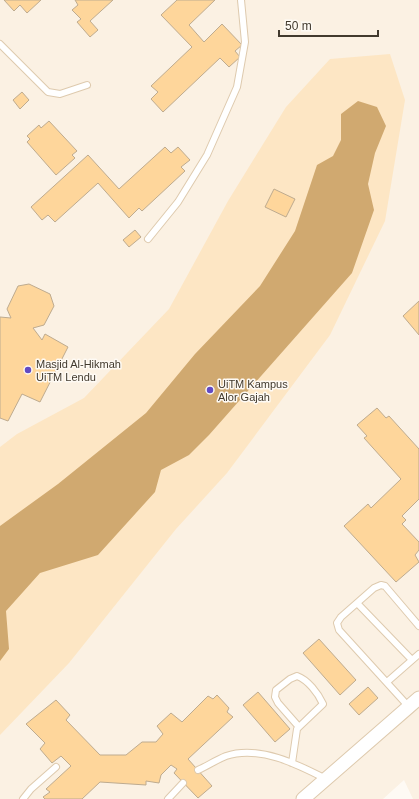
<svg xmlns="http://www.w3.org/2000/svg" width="419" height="799" viewBox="0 0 419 799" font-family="Helvetica,sans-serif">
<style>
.built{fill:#fbf1e3}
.green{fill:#fde6c4}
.water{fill:#d0a970}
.building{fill:#fed69b;stroke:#beab8f}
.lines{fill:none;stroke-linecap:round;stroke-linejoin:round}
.service-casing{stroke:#decaae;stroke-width:8}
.minor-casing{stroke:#decaae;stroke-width:15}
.service{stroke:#fff;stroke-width:6}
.minor{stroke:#fff;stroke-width:13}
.poi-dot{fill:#624bc3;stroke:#fefaf4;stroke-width:1.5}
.labels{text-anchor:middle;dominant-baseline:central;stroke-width:3;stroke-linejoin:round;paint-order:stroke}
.poi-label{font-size:11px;fill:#423a2e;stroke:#fefaf4;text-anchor:start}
</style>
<rect width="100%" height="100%" fill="#fefaf4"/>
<path class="built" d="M0,0H419V799H413L404,780L383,799H0Z"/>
<path class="green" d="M390,54L405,100L385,221L330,335L227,473L176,529L69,663L0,735V447L17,434L84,398L169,309L228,201L286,107L330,59Z"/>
<path class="water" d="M358,101L377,107L386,126L375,153L368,184L374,210L352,273L209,435L189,455L161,470L155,492L98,555L40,573L6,611L9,649L0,661V526L58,484L146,413L195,354L260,286L295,231L317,165L333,156L341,140V114Z"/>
<path class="building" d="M4,0H41L27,13L20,5L14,11Z
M75,0H113L90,21L98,30L90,37L77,22L81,19L72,10L78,5Z
M177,0H215L189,25L204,42L222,24L242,45L235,51L240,57L229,67L220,58L163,112L151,99L158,92L151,86L192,47L161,15Z
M22,92L29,100L20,109L13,100Z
M49,121L77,151L72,155L75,158L56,175L27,142L30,139L27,136L39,125L41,128Z
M165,147L171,153L178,147L190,160L181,167L185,171L142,211L139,208L129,218L98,183L55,222L48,215L42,220L31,207L88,155L119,189Z
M274,189L295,199L286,217L265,207Z
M135,230L141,237L129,247L123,240Z
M29,284L50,294L54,306L44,325L33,328L42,340L45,334L68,347L40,402L22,394L8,421L0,418V317L11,318L7,309L18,286Z
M419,301V335L403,316Z
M377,408L386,418L389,416L419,449V499L402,516L406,520L402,524L419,542V550L415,555L419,562L396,582L344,526L368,504L371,508L401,479L364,438L367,436L357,425Z
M319,639L356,680L340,695L303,653Z
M368,687L378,698L359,715L349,704Z
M258,692L290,729L275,742L243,705Z
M217,695L229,708L227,712L233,717L188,759L212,786L198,798L174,773L177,769L171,765L161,775L159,783L146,781V785L100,782L82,799H45L43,797L50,792L46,789L71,766L61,756L52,763L40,749L45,743L26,724L56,700L70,715L66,720L100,755H126L142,742H156L163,734L157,726L171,713L182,722L208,696L213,699Z"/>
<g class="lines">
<g class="service-casing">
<path id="service" d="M0,44L48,92L60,94L87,85
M148,239L178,202L207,155L237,87L245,42L241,0
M357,603L412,660
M387,682L419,654
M409,707L339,630L337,623L341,617L374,588L381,585L385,586L419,626
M292,763L297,729L299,727L323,704C318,693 308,680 297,676L290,679L276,690L275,697L278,703L299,727
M198,770C207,766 216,760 226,756C259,745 297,764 326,779
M23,799L31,789L56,767
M168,799L183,783"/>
</g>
<g class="minor-casing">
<path id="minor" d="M303,799L419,698"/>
</g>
<use href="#service" class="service"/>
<use href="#minor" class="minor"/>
</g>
<g class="poi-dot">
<circle cx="28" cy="370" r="4"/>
<circle cx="210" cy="390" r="4"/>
</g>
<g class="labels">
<g class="poi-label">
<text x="36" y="364">Masjid Al-Hikmah<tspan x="36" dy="13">UiTM Lendu</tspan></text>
<text x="218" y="384">UiTM Kampus<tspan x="218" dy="13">Alor Gajah</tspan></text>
</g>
</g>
<path d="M279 30v6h99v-6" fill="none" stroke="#423a2e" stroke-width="2"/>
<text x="285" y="30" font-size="12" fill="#423a2e" stroke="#fefaf4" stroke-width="3" paint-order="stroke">50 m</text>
</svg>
